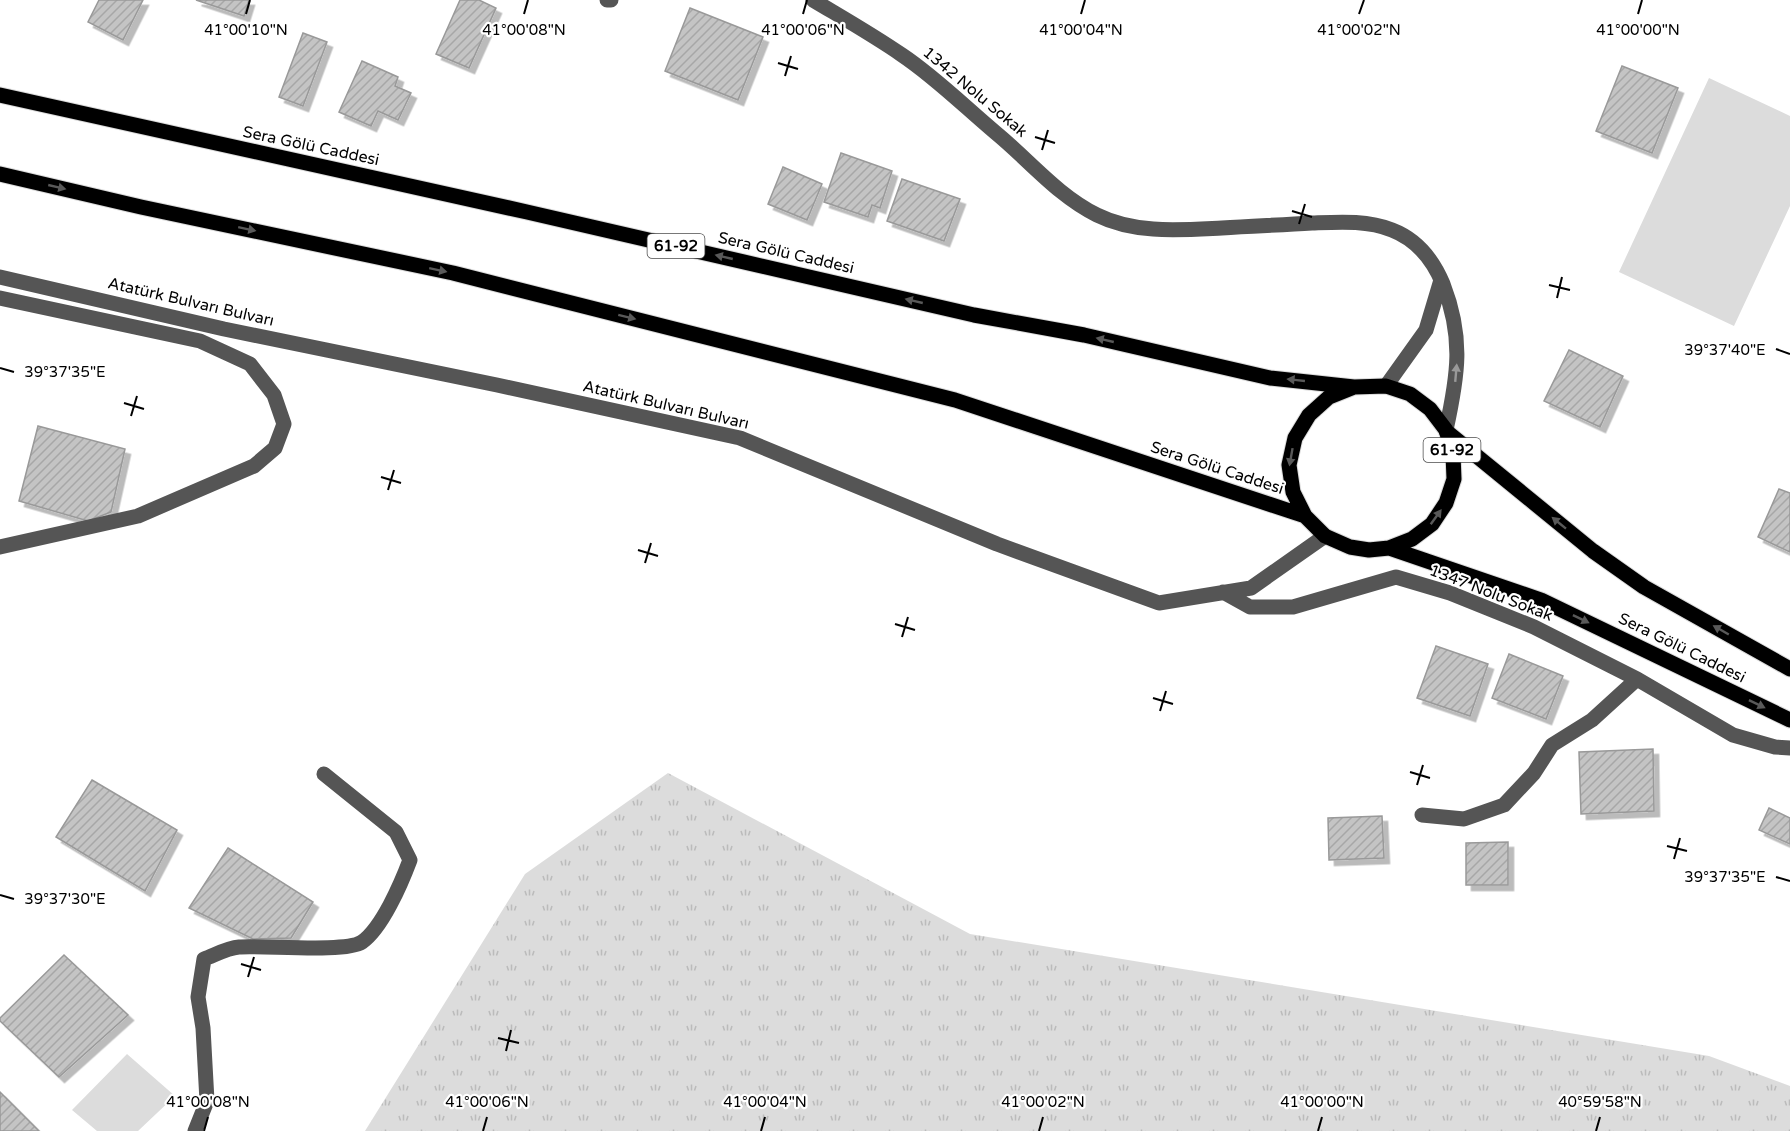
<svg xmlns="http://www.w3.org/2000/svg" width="1790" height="1131" viewBox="0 0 1790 1131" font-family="'Varela Round',sans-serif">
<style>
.grass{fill:url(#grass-tufts)}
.pitch{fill:#dcdcdc}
.building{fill:url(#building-hatch);stroke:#999;stroke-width:1.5;filter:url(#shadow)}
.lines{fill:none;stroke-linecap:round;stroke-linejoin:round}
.major-casing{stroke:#dbdbdb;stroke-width:17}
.minor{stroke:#555;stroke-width:15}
.major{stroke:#000;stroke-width:15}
.oneway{fill:#595959}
.oneway2{fill:#999}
.ticks{fill:none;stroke:#000;stroke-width:2}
.labels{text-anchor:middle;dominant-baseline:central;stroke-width:4.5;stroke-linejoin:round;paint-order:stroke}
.shield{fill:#fff;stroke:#4c4c4c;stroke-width:1.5}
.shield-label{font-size:15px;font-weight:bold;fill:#000}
.street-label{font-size:16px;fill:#000;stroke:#fff}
.ticks-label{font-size:15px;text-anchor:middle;fill:#000;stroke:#fff;stroke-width:4.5;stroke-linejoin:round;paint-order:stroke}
</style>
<defs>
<pattern id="grass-tufts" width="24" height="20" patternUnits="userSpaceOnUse" patternTransform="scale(1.5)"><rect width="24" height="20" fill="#dcdcdc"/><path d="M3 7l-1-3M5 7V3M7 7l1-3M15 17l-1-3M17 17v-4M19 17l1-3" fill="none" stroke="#bbb"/></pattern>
<pattern id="building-hatch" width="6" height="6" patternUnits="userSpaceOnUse" patternTransform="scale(1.5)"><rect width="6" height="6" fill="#c4c4c4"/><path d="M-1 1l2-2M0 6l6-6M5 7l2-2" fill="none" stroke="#a7a7a7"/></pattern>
<filter id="shadow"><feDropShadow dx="5.5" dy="5.5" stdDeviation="0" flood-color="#0004"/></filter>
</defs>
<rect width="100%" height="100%" fill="#fff"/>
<path class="grass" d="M668,773L970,934L1709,1056L1790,1086V1131H365L525,874Z"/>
<path class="pitch" d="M1709,78L1790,116V206L1734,326L1619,272Z
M127,1054L175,1096L138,1131H97L72,1110Z"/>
<path class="building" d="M99,0H143L123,40L88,22Z
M196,0H249L244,16Z
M460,0H479L496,8L469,68L436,54Z
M690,8L763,37L738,100L665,71Z
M303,33L327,42L303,106L279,97Z
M362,61L398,77L395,86L411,93L398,120L378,111L371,126L339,112Z
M1622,66L1678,88L1652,153L1596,131Z
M841,153L892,171L880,208L872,205L868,217L824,202Z
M783,167L822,184L807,220L768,204Z
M902,179L960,199L944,241L887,221Z
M1569,350L1623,376L1600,427L1544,401Z
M38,426L125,449L111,512L88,521L19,501Z
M1779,489L1790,493V552L1758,537Z
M1436,646L1488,664L1470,716L1417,698Z
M1509,654L1563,676L1546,719L1492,698Z
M1653,749L1654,811L1581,814L1579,752Z
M92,780L177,830L145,891L56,837Z
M1769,808L1790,818V844L1759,830Z
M1382,816L1384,858L1329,860L1328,818Z
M1508,842V885H1466V843Z
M228,848L313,902L291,938L253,939L189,908Z
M64,955L128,1015L59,1077L0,1021V1018Z
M0,1092L39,1131H0Z"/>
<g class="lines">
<g class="major-casing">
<path id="major" d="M0,95L527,212L974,315L1084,335L1270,378L1354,387L1386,386L1410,394L1430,409L1446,430L1453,454L1454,479L1446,503L1432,524L1412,539L1389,548L1369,550L1350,547L1325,536L1305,516L1293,492L1289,465L1295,438L1309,415L1329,397L1354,387
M0,174L141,207L453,273L955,400L1305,516
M1446,431L1593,551L1644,587L1790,669
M1389,548L1541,600L1790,720"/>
</g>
<path class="minor" d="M607,0H611
M813,0C843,18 873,35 902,55C935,77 965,107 996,133C1030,161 1057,195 1097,215C1135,234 1180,230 1222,228C1252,226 1282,225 1312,223C1339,222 1367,220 1392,230C1418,240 1433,260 1443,284C1464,338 1458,375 1446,430
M0,277L224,329L497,385L740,438L997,544L1159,603L1251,588L1325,536
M0,298L200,341L250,364L274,395L284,424L275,448L254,466L138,516L0,547
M1386,386L1426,330L1441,280
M1223,592L1250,607H1293L1396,577L1450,593L1534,627L1637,679L1733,735L1775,747L1790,748
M1422,815L1464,819L1504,805L1534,773L1552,745L1592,720L1637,679
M195,1131L207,1101L203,1028L198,997L204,959C215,955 227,948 239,947C263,945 346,953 362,942C382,928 401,884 410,860L396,832L324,774"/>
<use href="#major" class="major"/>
</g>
<defs><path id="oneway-solid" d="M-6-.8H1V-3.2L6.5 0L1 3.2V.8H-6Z" transform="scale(1.5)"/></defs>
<g class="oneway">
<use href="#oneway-solid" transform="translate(57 187) rotate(13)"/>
<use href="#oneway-solid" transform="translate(247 229) rotate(12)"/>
<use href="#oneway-solid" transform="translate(724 257) rotate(-167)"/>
<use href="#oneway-solid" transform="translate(438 270) rotate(12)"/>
<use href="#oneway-solid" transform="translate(914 301) rotate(-167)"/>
<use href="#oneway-solid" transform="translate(627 317) rotate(14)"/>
<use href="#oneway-solid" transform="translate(1105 340) rotate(-167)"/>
<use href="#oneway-solid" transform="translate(1296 380) rotate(-174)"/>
<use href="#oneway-solid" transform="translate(1291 457) rotate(100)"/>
<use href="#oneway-solid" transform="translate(1436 517) rotate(-54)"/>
<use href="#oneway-solid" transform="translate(1559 523) rotate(-141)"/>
<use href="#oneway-solid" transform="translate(1581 619) rotate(26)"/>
<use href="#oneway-solid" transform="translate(1721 630) rotate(-150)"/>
<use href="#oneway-solid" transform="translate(1757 704) rotate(26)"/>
</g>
<use class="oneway2" href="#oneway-solid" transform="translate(1456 373) rotate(-85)"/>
<path class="ticks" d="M246,14L250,0M524,14L528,0M803,14L807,0M1081,14L1085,0M1359,14L1364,0M1638,14L1642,0M778,63L798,69M785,76L791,56M1035,137L1055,143M1042,150L1048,130M1292,211L1312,217M1299,224L1305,204M1549,285L1570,290M1557,298L1562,277M1776,349L1790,354M0,368L14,372M124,403L144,409M131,416L137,396M381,477L401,483M388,490L394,470M638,550L658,556M645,563L651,543M895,624L915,630M902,637L908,617M1153,698L1173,704M1160,711L1166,691M1410,772L1430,778M1417,785L1423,765M1667,846L1687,851M1674,859L1680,838M1776,877L1790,881M0,895L14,899M241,964L261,970M248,977L254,957M498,1038L519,1043M506,1051L511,1030M204,1131L208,1117M483,1131L487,1117M761,1131L765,1117M1039,1131L1043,1117M1318,1131L1322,1117M1596,1131L1600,1117"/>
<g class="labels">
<g class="shield">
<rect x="647.5" y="234" width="57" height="24" rx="4.5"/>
<rect x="1423.5" y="438" width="57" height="24" rx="4.5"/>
</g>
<g class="shield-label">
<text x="676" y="246">61-92</text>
<text x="1452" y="450">61-92</text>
</g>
<g class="street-label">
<text transform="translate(975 92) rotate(40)">1342 Nolu Sokak</text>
<text transform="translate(311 146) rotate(12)">Sera Gölü Caddesi</text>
<text transform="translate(786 253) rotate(13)">Sera Gölü Caddesi</text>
<text transform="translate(191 302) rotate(13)">Atatürk Bulvarı Bulvarı</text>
<text transform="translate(666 405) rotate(13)">Atatürk Bulvarı Bulvarı</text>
<text transform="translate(1217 468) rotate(18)">Sera Gölü Caddesi</text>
<text transform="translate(1491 593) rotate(21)">1347 Nolu Sokak</text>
<text transform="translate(1682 648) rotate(26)">Sera Gölü Caddesi</text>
</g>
</g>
<g class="ticks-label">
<text x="246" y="35">41°00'10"N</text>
<text x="524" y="35">41°00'08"N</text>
<text x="803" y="35">41°00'06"N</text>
<text x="1081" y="35">41°00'04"N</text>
<text x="1359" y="35">41°00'02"N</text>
<text x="1638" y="35">41°00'00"N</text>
<text x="1725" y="355">39°37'40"E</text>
<text x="65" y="377">39°37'35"E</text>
<text x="1725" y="882">39°37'35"E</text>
<text x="65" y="904">39°37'30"E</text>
<text x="208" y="1107">41°00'08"N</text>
<text x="487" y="1107">41°00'06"N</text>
<text x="765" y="1107">41°00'04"N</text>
<text x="1043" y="1107">41°00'02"N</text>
<text x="1322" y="1107">41°00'00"N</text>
<text x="1600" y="1107">40°59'58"N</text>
</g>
</svg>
